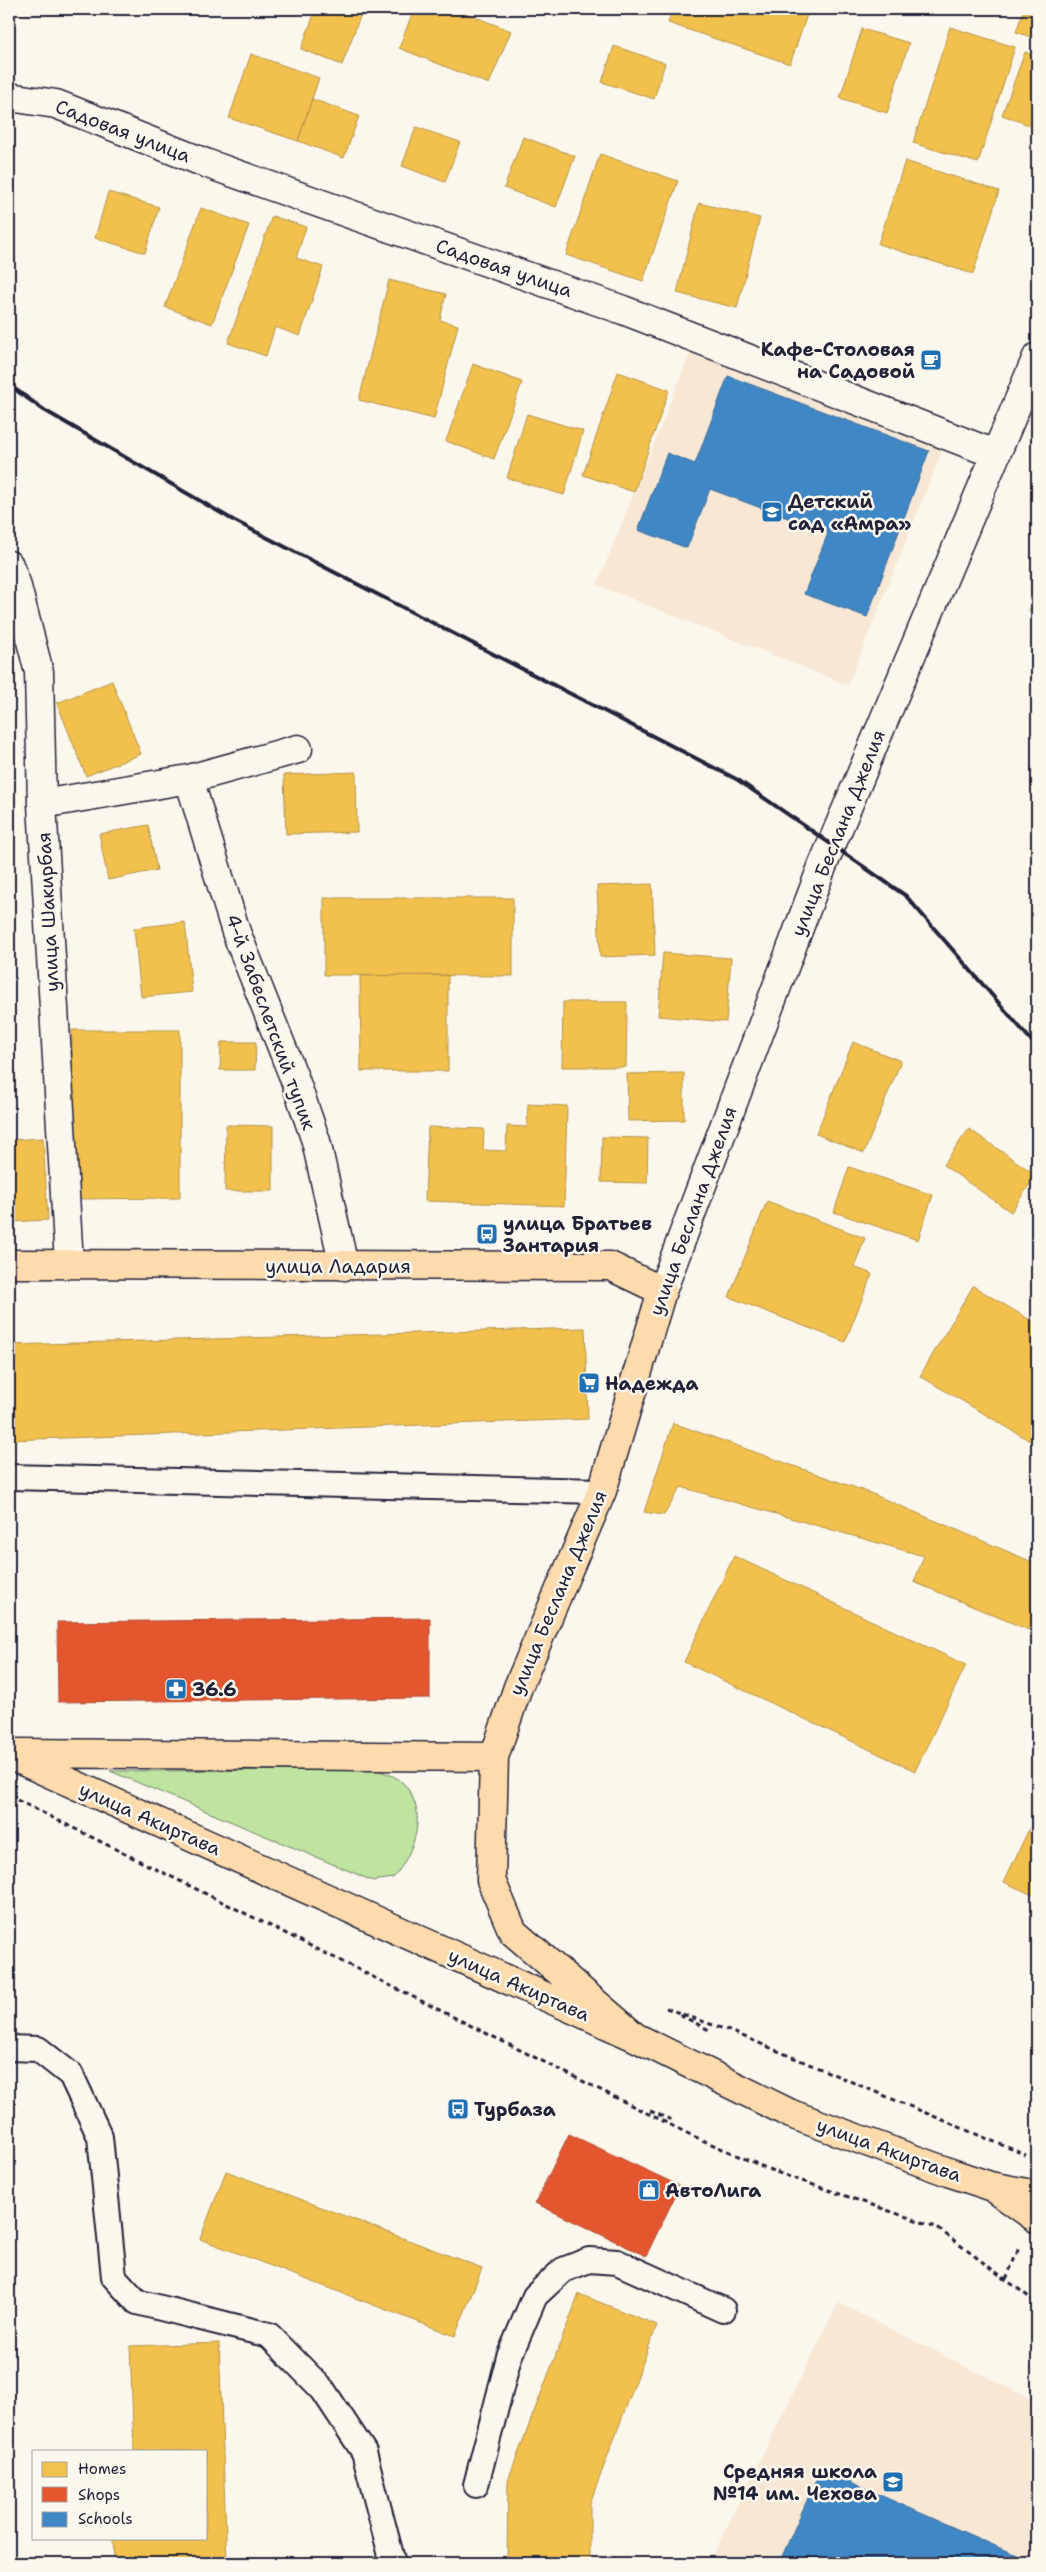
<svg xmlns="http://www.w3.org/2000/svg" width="1046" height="2572" viewBox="0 0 1046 2572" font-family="'Shantell Sans',sans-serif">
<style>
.built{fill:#f7e7d4}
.green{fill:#bee49f;stroke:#70836d}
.homes{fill:#f2c14e;stroke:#b49148}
.shops{fill:#e4572e;stroke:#aa4732}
.schools{fill:#3f88c5;stroke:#36699c}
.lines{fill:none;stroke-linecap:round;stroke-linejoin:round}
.lane-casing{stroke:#22223b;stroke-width:28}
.street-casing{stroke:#22223b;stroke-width:31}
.highway-casing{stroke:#22223b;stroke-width:31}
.path{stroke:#22223b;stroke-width:3;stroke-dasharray:5 4;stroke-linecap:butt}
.lane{stroke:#fbf7ec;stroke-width:24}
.street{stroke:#fbf7ec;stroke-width:28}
.highway{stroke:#fedbac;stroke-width:28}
.rail{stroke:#22223b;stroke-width:4}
.labels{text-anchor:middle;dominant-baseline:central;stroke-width:5;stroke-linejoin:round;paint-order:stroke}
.street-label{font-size:19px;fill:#22223b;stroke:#fbf7ec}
.poi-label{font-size:19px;font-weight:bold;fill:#22223b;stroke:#fbf7ec;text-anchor:start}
</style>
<rect width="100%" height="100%" fill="#fbf7ec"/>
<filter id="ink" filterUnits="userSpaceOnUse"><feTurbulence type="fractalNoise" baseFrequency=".02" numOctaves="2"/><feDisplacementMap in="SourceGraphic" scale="10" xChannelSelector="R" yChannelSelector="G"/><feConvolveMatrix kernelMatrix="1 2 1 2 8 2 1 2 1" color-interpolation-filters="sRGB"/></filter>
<g filter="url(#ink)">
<path class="built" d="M696,339L947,439L848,685L597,585Z
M838,2303L1037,2402V2563H709Z"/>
<path class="green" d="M377,1770C385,1773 396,1776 402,1782C430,1810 415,1852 393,1878L373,1881L110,1771Z"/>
<path class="homes" d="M316,9H355L362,11L342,65L301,49Z
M414,9H455L511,31L489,84L399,48Z
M673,9H809L790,64L668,23Z
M1024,9H1037V39L1016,32Z
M950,27L1015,47L978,163L913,143Z
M862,29L909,43L887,113L840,98Z
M614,46L665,63L654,99L602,82Z
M1025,52L1037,57V128L1002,115Z
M251,54L319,78L298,141L229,118Z
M312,99L359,116L344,158L298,141Z
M416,127L460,142L445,182L402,166Z
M523,137L575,156L556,207L504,188Z
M600,154L678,181L643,281L566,255Z
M905,161L999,191L973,274L878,244Z
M108,192L159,207L145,253L95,238Z
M699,203L760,218L737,308L677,293Z
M201,208L249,225L212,324L165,307Z
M272,216L306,227L296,258L323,267L300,336L275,327L266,356L228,343Z
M389,280L446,294L440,320L458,325L434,419L359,400Z
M473,364L522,382L494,459L446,441Z
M618,372L669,390L634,492L583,475Z
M527,414L583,431L564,495L507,478Z
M1037,590V614L1029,611Z
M112,681L141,754L86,776L57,703Z
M356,772L357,832L286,834L284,775Z
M148,825L157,870L108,880L99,834Z
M652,884L655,955L600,957L597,886Z
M324,898H513V976L324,975Z
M185,922L192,992L141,997L134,928Z
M663,953L731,958L726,1022L658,1016Z
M448,975V1071H361L360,976Z
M563,1002H627L626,1067H562Z
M72,1030H180V1198L73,1199Z
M221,1042H256L255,1070H220Z
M853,1042L901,1061L864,1153L816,1134Z
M684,1073V1120L628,1121L627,1074Z
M528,1104L567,1106L564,1206L425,1201L428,1127L484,1129L483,1150L506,1151L507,1126L527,1127Z
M226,1125L273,1126V1191H225Z
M969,1129L1036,1175L1011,1212L943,1165Z
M602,1137L648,1138L647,1183L601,1182Z
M43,1138L48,1220L9,1222V1140Z
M849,1167L933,1195L918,1240L834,1212Z
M767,1201L865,1238L854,1267L872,1274L845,1342L729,1297Z
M973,1286L1037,1324V1445L920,1376Z
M585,1328L588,1419L9,1440V1345Z
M673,1423L870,1493L1037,1564V1613L1029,1630L914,1582L924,1556L681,1487L664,1515L644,1512Z
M734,1556L966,1665L915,1771L684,1662Z
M1037,1812V1897L1004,1882Z
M226,2171L482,2268L455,2336L200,2239Z
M579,2294L657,2325L590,2503V2563H507L508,2480Z
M219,2343L227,2563H114L113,2538H206V2451H134L130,2346Z"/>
<path class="shops" d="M430,1618V1698L58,1702L57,1622Z
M569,2134L680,2186L646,2256L535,2203Z"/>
<path class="schools" d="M728,376L929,451L867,617L804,594L828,533L710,489L687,548L638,530L667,453L695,464Z
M821,2469L1034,2563H779Z"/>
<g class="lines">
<g class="lane-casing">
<path id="lane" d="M9,1477L602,1491
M9,2048L38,2049L71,2075L100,2137L114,2277L137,2302L269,2335L323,2390L364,2452L393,2563
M476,2485L509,2357L535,2296L563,2270L589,2260L617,2262L723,2310"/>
</g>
<g class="street-casing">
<path id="street" d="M9,97L56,104L208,164L623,310L995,454
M9,565L16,583L39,672L42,804L69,1263
M189,779L236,932L295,1080L316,1141L344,1266
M42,804L189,779L298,749
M662,1291L822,867L1037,357"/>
</g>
<g class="highway-casing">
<path id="highway" d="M9,1264L610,1266L662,1291L602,1491L518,1687L494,1757L491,1880L513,1932L635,2037
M15,1753L494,1757
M9,1755L635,2037L791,2114L951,2173L990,2186L1037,2195
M998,2191L1037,2219"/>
</g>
<path class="path" d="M9,1796L693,2136L773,2171L936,2227L1037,2303
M666,2008L735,2033L1026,2155
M680,2015L709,2030
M650,2111L672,2120
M1006,2279L1019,2248"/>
<use href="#lane" class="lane"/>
<use href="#street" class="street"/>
<use href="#highway" class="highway"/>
<path class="rail" d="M9,385L44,410L233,520L738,780L906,896L1037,1047"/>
</g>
</g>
<defs>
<g id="cafe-square" transform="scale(1.125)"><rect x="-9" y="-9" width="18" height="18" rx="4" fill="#1f6fb2" stroke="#fbf7ec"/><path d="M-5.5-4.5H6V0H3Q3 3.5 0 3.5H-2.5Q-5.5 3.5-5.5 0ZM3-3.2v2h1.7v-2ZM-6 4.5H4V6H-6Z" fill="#fff"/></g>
<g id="school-square" transform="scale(1.125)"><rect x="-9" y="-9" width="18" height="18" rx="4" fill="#1f6fb2" stroke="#fbf7ec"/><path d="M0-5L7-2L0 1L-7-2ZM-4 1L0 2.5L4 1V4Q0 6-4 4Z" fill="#fff"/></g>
<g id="bus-square" transform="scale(1.125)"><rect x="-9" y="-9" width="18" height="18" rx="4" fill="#1f6fb2" stroke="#fbf7ec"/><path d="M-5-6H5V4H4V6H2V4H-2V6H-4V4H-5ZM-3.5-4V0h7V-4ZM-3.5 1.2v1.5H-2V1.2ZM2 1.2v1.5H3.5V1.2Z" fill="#fff"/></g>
<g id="supermarket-square" transform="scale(1.125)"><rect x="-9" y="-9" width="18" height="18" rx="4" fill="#1f6fb2" stroke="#fbf7ec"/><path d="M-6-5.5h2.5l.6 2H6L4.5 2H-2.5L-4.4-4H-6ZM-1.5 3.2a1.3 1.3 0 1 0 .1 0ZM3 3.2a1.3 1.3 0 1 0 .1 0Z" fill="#fff"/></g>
<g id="pharmacy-square" transform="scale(1.125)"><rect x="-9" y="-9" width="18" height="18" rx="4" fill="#1f6fb2" stroke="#fbf7ec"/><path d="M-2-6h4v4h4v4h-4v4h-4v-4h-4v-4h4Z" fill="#fff"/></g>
<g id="shop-square" transform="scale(1.125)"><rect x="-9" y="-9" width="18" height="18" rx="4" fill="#1f6fb2" stroke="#fbf7ec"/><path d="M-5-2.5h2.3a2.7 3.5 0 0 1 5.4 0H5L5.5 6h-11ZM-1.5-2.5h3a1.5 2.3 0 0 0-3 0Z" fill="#fff"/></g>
</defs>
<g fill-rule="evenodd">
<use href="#cafe-square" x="931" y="360"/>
<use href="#school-square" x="772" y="512"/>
<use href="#bus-square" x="487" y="1234"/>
<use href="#supermarket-square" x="589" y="1383"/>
<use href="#pharmacy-square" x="176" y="1689"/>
<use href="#bus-square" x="458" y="2109"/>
<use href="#shop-square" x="649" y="2190"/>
<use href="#school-square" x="893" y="2482"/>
</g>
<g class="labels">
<g class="street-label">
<text transform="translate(123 131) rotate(21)">Садовая улица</text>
<text transform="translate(504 268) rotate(19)">Садовая улица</text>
<text transform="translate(838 833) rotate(-68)">улица Беслана Джелия</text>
<text transform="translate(48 912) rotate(-93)">улица Шакирбая</text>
<text transform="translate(271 1022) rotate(70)">4-й Забеслетский тупик</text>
<text transform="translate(693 1211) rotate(-70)">улица Беслана Джелия</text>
<text x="338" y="1266">улица Ладария</text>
<text transform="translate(558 1593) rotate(-67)">улица Беслана Джелия</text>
<text transform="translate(150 1819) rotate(24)">улица Акиртава</text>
<text transform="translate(519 1985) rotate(24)">улица Акиртава</text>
<text transform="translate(889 2150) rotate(20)">улица Акиртава</text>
</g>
<g class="poi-label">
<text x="915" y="349" text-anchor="end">Кафе-Столовая<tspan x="915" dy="22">на Садовой</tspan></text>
<text x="788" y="501">Детский<tspan x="788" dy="22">сад «Амра»</tspan></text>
<text x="503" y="1223">улица Братьев<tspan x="503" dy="22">Зантария</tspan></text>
<text x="605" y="1383">Надежда</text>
<text x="192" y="1689">36.6</text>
<text x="474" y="2109">Турбаза</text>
<text x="665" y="2190">АвтоЛига</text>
<text x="877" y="2471" text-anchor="end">Средняя школа<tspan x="877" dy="22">№14 им. Чехова</tspan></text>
</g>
</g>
<rect width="1046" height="2572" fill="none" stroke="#fbf7ec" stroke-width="30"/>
<rect x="15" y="15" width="1016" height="2542" fill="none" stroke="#22223b" stroke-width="2" filter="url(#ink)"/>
<rect x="32" y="2450" width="175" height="90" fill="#fbf7ec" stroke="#a4a2a5"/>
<rect x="42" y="2462" width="25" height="15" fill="#f2c14e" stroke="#a4a2a5"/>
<text x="78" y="2474" font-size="15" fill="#22223b">Homes</text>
<rect x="42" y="2487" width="25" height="15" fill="#e4572e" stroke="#a4a2a5"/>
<text x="78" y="2500" font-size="15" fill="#22223b">Shops</text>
<rect x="42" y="2512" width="25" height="15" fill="#3f88c5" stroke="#a4a2a5"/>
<text x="78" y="2524" font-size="15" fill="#22223b">Schools</text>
</svg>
